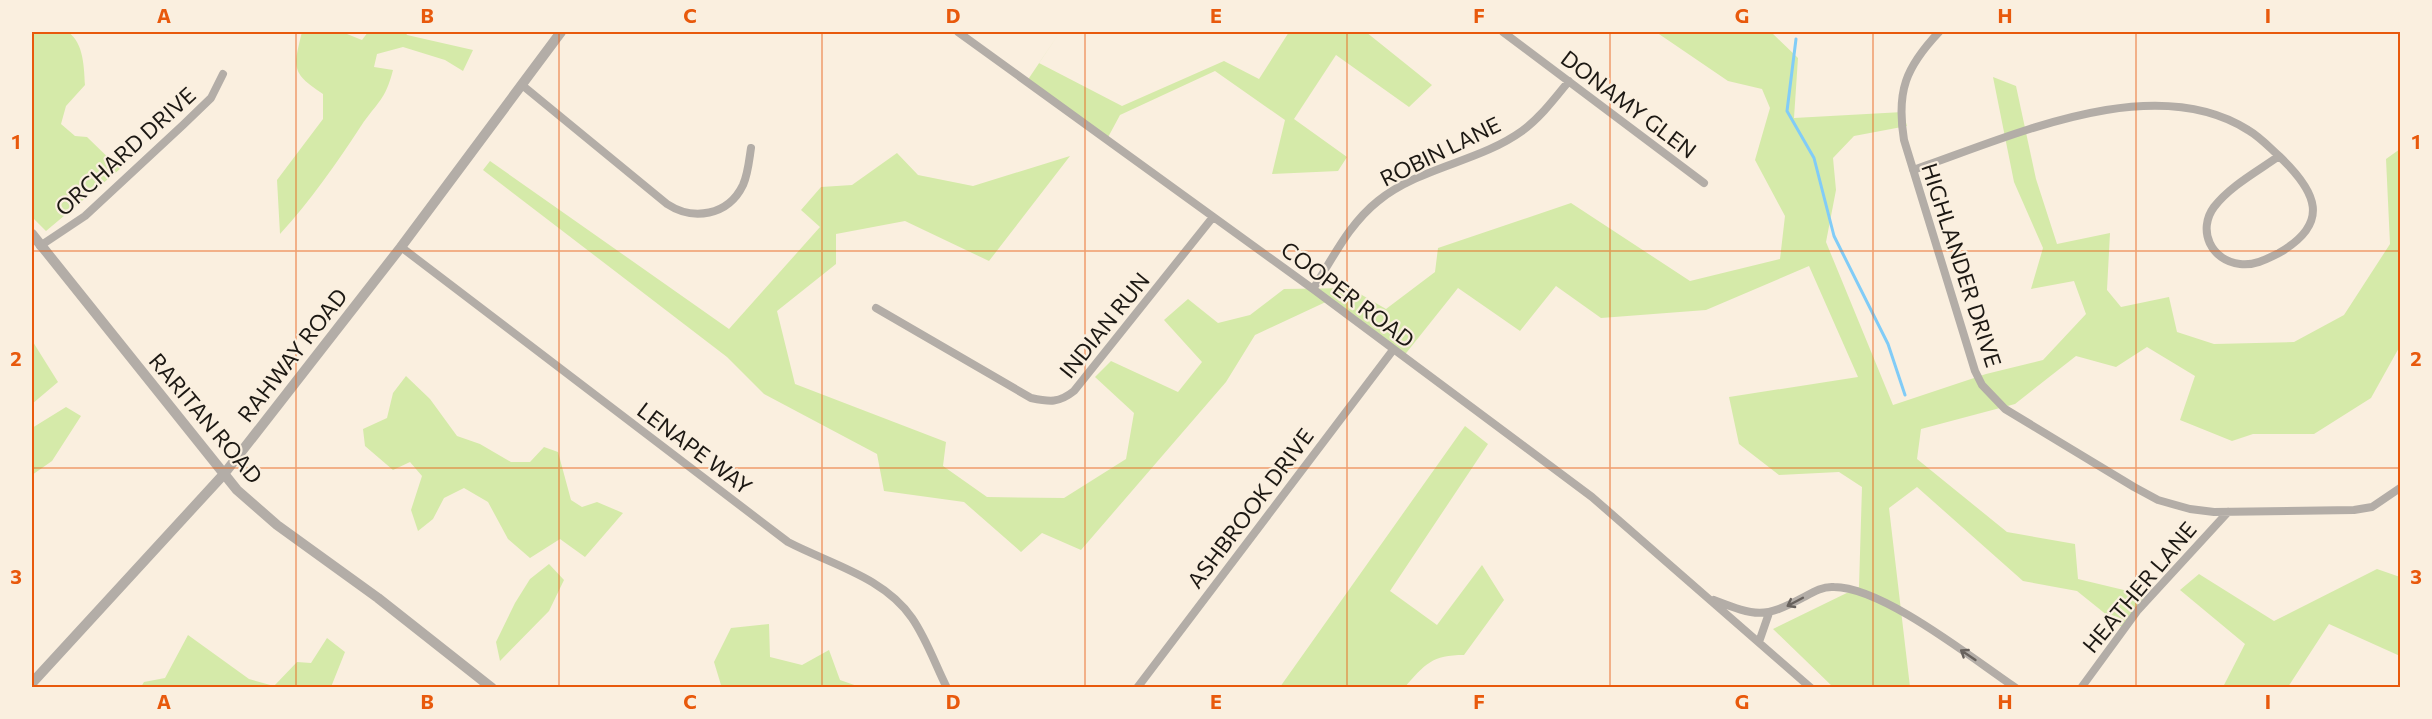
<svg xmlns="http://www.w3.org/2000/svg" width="2432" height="719" viewBox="0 0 2432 719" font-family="Commissioner,sans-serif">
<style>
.green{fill:#d5eaa9}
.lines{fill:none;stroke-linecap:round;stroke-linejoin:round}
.stream{stroke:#81ccf7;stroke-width:3}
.minor{stroke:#b3ada7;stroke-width:8}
.tertiary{stroke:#b3ada7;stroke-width:10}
.oneway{stroke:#68625d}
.grid{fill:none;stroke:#e8590c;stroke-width:1.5;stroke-opacity:0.55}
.labels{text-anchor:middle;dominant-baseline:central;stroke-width:4.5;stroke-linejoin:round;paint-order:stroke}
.street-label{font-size:22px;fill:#1c1813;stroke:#faefdf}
.neatline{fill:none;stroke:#e8590c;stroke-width:2}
.grid-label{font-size:20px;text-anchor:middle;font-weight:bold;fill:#e8590c}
</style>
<rect width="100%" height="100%" fill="#faefdf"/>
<path class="green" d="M32,32H68C84,43 84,68 85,85L66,106L61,124L75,136L87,137L120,169L46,231L32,217Z
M302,32H342L362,40L368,32H405L407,35L473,50L463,71L445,60L403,47L377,54L374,67L393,70C385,101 378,101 361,126C336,164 311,200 280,234L277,180L323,119V94C291,73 293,68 302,32Z
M1060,32L1039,63L1122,106L1224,61L1259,79L1289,32H1366L1432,85L1409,107L1336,55L1294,119L1347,157L1338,171L1272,174L1285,120L1215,71L1120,115L1106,141L1025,84Z
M1656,32H1771L1798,58L1794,118L1903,112L1907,126L1854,136L1833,158L1836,190L1826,242L1893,405L1986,374L2043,360L2086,314L2074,281L2031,289L2043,248L2014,182L1993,77L2016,86L2036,179L2057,244L2110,233L2107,290L2121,307L2169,297L2177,332L2214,344L2294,342L2344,315L2390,244L2386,159L2400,149V346L2371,398L2314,434H2253L2232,441L2180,420L2195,376L2147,347L2116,367L2076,356L2015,404L1921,429L1917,459L2007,532L2075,544L2078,579L2153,597L2123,628L2077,591L2023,581L1917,487L1889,508L1910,687H1833L1773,629L1859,587L1862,487L1839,472L1779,475L1739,444L1729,397L1858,377L1809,266L1706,310L1601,318L1556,286L1520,331L1458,288L1403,357L1330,300L1255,335L1226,382L1081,550L1042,533L1021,552L964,502L884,491L877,454L764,394L727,357L483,170L490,161L729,329L820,227L801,210L821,187L852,185L897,153L918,175L973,186L1070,156L989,261L905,221L836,234V264L777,311L795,384L946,442L943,466L987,497L1064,498L1126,459L1134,413L1095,377L1111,361L1178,392L1202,362L1164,320L1188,299L1218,323L1250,315L1284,289L1350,288L1386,309L1435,272L1438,248L1571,203L1690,281L1780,259L1785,216L1755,160L1770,108L1762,89L1728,81Z
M33,342L58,382L32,404V346Z
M406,376L430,399L457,436L480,444L511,462H530L544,447L558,452L571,500L582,507L597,502L623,513L585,557L560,539L530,558L508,539L488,502L464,488L444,498L433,519L418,531L411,510L422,476L410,462L393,470L365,446L363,429L387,418L393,393Z
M66,407L81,416L52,461L32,475V428Z
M1465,426L1488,444L1390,591L1437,625L1482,565L1504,600L1464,655C1432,655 1425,664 1405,687H1280Z
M549,564L564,580L549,611L500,661L496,642L515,603L530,579Z
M2377,569L2400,577V656L2329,624L2288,687H2223L2245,644L2180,590L2199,574L2274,621Z
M769,624L770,657L802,665L829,650L840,680L860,687L727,688L721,685L714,662L731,628Z
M188,635L249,679L274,686L297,662L311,663L327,638L345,652L331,687H141L144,682L165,678Z"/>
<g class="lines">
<path class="stream" d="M1796,39L1787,111L1814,158L1834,236L1888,344L1905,395"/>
<path class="minor" d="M958,32L1313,289L1592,497L1811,688
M1503,32L1704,183
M1939,32C1906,67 1896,91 1904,140L1975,371L1982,385L2005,409L2134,487L2158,500L2190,509L2214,512L2354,510L2372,507L2400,488
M522,85L667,204C693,221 728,216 743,185C748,174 749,161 751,148
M2279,156C2317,192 2331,223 2279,253C2267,259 2254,266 2240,264C2211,261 2197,230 2214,207C2230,186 2258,171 2279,156Z
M1913,170C2008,138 2152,69 2248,130C2260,137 2269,147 2279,156
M40,246L85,216L183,125L211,98L223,74
M401,247L788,542C830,564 884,577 912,618C927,640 935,664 947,688
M1313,289C1333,258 1349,224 1378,201C1420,167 1479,162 1522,131C1541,117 1555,98 1569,81
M876,308L1031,398C1050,402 1059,403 1074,391L1213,217
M1714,600C1756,616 1763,619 1804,597C1813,592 1823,586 1834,587C1883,587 1973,659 2016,688
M1759,642L1769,613
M1137,688L1393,350
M2081,688L2138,610L2228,512"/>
<path class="tertiary" d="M32,234L237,490L277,525L378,598L492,688
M32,683L224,474L401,247L561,32"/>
</g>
<defs><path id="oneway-shaft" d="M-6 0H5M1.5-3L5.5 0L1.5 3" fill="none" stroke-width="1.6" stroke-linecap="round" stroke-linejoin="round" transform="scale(1.5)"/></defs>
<g class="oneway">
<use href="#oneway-shaft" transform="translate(1795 602) rotate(152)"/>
<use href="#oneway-shaft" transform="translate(1968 655) rotate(-146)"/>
</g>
<path class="grid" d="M296,32V688M559,32V688M822,32V688M1085,32V688M1347,32V688M1610,32V688M1873,32V688M2136,32V688M32,251H2400M32,468H2400"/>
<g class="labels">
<g class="street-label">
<text transform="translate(1629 104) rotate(37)">DONAMY GLEN</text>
<text transform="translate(125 151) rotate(-42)">ORCHARD DRIVE</text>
<text transform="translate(1440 151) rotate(-26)">ROBIN LANE</text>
<text transform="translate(1962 265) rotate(72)">HIGHLANDER DRIVE</text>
<text transform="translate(1348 294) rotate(37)">COOPER ROAD</text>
<text transform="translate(1104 325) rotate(-51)">INDIAN RUN</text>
<text transform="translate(292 355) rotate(-52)">RAHWAY ROAD</text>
<text transform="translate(206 418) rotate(50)">RARITAN ROAD</text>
<text transform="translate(695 448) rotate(37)">LENAPE WAY</text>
<text transform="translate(1250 508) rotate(-53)">ASHBROOK DRIVE</text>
<text transform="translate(2139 587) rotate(-50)">HEATHER LANE</text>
</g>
</g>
<rect width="2432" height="719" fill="none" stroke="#faefdf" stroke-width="66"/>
<rect x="33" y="33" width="2366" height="653" class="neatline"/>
<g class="grid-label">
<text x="164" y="23">A</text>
<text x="427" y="23">B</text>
<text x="690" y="23">C</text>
<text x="953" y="23">D</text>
<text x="1216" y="23">E</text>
<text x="1479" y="23">F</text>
<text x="1742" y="23">G</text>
<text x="2005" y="23">H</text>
<text x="2268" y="23">I</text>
<text x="16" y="149">1</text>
<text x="2416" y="149">1</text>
<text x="16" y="366">2</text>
<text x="2416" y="366">2</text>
<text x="16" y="584">3</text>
<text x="2416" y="584">3</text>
<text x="164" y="709">A</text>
<text x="427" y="709">B</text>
<text x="690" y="709">C</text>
<text x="953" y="709">D</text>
<text x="1216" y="709">E</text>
<text x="1479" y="709">F</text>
<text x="1742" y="709">G</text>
<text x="2005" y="709">H</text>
<text x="2268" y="709">I</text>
</g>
</svg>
